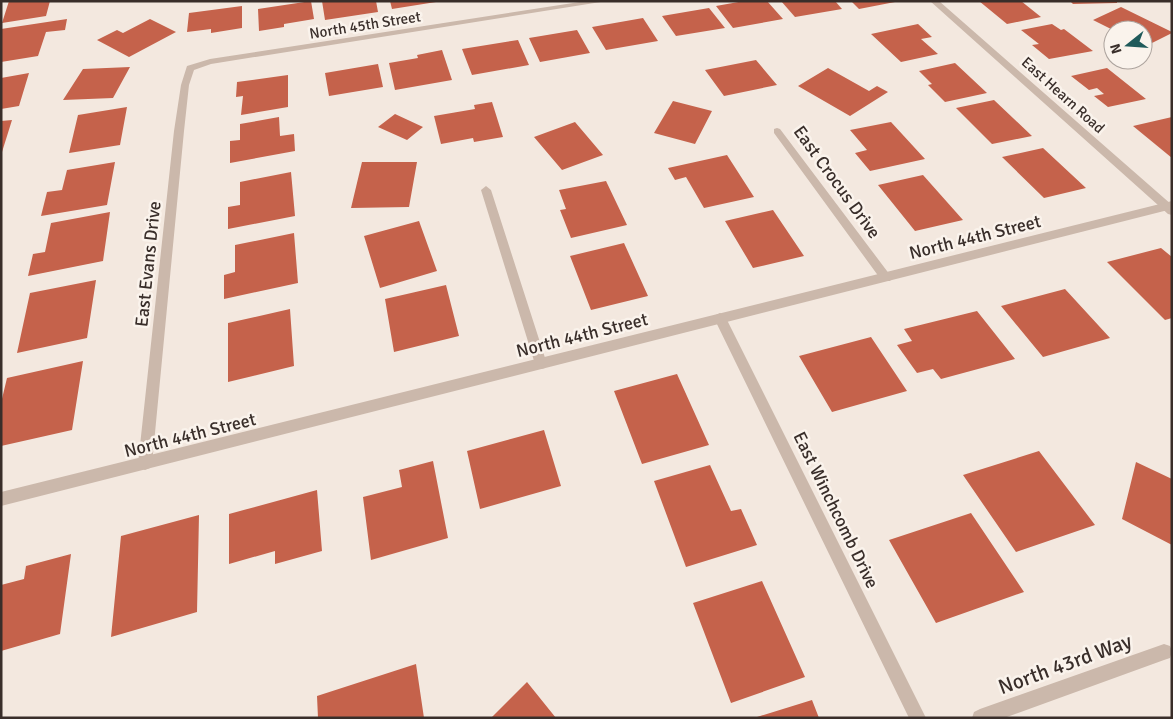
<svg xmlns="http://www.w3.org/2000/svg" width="1173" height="719" viewBox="0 0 1173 719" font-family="Signika,sans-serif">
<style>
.building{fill:#c5624b}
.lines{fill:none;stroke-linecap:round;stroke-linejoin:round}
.minor{fill:#cbb8ab;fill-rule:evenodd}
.tertiary{fill:#cbb8ab;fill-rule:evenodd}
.labels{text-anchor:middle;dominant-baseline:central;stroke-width:5;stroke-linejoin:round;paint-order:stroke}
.far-street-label{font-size:15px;fill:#392e2a;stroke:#faf3ec}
.street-label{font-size:18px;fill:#392e2a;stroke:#faf3ec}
.near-street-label{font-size:21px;fill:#392e2a;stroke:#faf3ec}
</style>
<rect width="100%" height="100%" fill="#f3e8df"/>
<path class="building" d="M9,1H50L46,16L2,23Z
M311,1L314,19L284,24V27L259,31L258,9Z
M322,1H376L378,12L325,20Z
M390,1H436V2L392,9Z
M744,1H767L783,19L733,28L716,6Z
M781,1H835L842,9L795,17Z
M851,1H895V2L859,9Z
M979,1H1021L1041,17L1007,24Z
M1070,1H1117V3L1073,4Z
M242,6V28L211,33V29L187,32L189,13Z
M1121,7L1172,32V33L1152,43L1143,38V30H1113L1093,20Z
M709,8L725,28L676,36L662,16Z
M643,18L658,41L606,50L592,27Z
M67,19L65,30L46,32L38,56L1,62V29Z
M150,19L176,32L129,57L97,40L117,30L123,33Z
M918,24L932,37L921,39L938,54L901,62L871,34Z
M1052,24L1061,30L1064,29L1093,51L1049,59L1032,45L1039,44L1021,30Z
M577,30L590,53L540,62L529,38Z
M518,40L529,65L472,75L462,49Z
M442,50L452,80L395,90L389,63L418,58L417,55Z
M756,60L777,85L724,96L705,70Z
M955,63L987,93L945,102L928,85L932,84L919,71Z
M378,64L383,87L329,96L325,73Z
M130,67L113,98L63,100L83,69Z
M828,68L869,91L877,86L888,92L850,116L798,86Z
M1107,68L1146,99L1108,107L1094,96L1104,94L1097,88L1089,90L1071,76Z
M29,73L19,106L1,109V78Z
M288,75V107L241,115L243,96L236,97L237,82Z
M994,100L1032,136L992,144L956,108Z
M673,101L712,111L695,144L654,133Z
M492,102L503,137L474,142L473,138L441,144L434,116L475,109L474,105Z
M127,107L120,145L69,153L78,115Z
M395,114L423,127L407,140L378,127Z
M279,117L280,136L294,134L295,151L230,163V141L240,140V124Z
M1172,117V158L1133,126Z
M12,120L2,152H1V121Z
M575,122L603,155L562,170L534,137Z
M891,122L925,159L870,171L855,153L867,150L850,130Z
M1043,148L1086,188L1044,198L1002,157Z
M727,155L754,197L704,208L686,177L675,180L668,168Z
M115,162L107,205L41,216L47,192L62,190L67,170Z
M362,162H417L409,207L351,208Z
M291,172L295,216L228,229V207L240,205V182Z
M923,175L963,220L915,231L878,185Z
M606,181L627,225L571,238L560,210L566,209L559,190Z
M773,210L804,256L753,268L725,221Z
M110,212L103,261L28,276L33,254L45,252L51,223Z
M419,221L437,271L380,288L364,236Z
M294,233L298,283L224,299V275L235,272V245Z
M624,243L648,296L591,310L570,256Z
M1161,248L1172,257V318L1165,320L1107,262Z
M96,280L87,338L17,353L30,293Z
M446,285L459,336L394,352L385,299Z
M1065,289L1110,338L1043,357L1001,306Z
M290,309L294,366L228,382V323Z
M977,311L1015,359L941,379L933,369L917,373L897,345L912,341L904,329Z
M871,337L907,391L832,412L799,356Z
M83,361L72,430L1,446V403L7,378Z
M677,374L709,445L642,464L614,391Z
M544,430L561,486L480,509L467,451Z
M1039,451L1095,525L1016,552L963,475Z
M433,461L448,538L371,560L363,497L402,487L399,470Z
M1136,462L1172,479V545L1122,519Z
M710,465L731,511L741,509L757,545L686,567L654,481Z
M317,490L322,551L275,564V551L229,564V514Z
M971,513L1024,592L936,623L889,540Z
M199,515L197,612L111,637L121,536Z
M71,554L60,634L1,651V585L24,579L26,566Z
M762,581L805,677L731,703L693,603Z
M416,664L424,718H318L317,696Z
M527,682L556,718H491Z
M812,700L819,718H757V717Z"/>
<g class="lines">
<path class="minor" d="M586,1H607L211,64L194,70L189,85L184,131L152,464L150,468L145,470L140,468L138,464L174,131L181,85L187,66L210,59Z
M930,1H939L1172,205V215L1168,214Z
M777,128L780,129L890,275L892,278L890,281H882L774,133V129Z
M486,186L491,190L547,364L545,368L541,369L537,368L535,364L481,190Z
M720,313L724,315L726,318L926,718H909L714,318L716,315Z
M1164,644L1170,646L1172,651L1170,658L1164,660L1004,718H972L974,712L980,709Z"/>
<path class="tertiary" d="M1172,201V209L1,506V492Z"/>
</g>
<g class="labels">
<g class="far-street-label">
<text transform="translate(365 25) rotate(-9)">North 45th Street</text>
<text transform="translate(1063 95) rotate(42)">East Hearn Road</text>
</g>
<g class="street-label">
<text transform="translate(837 182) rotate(54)">East Crocus Drive</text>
<text transform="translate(975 237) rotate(-14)">North 44th Street</text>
<text transform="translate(148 264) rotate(-84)">East Evans Drive</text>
<text transform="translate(582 335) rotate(-14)">North 44th Street</text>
<text transform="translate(190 435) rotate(-14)">North 44th Street</text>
<text transform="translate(836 510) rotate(64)">East Winchcomb Drive</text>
</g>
<g class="near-street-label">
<text transform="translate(1065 664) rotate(-20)">North 43rd Way</text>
</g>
</g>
<rect width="1173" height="719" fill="none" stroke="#392e2a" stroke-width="5"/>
<g transform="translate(1128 45) rotate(253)"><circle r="24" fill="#faf3ec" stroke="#ada49e"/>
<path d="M0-4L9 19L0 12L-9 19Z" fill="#1f5a5a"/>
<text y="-8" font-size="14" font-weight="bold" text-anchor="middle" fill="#392e2a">N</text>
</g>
</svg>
